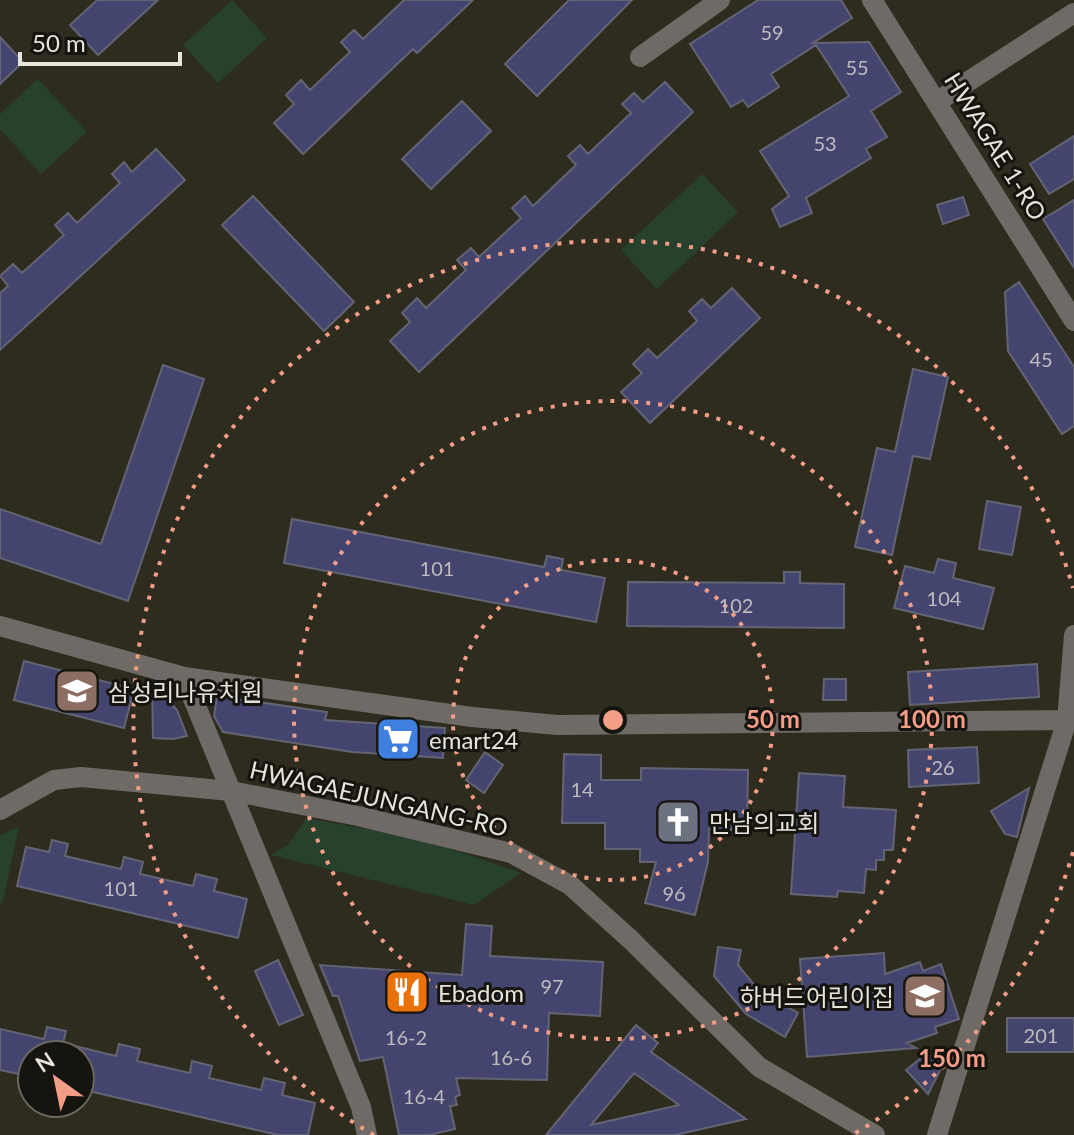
<svg xmlns="http://www.w3.org/2000/svg" width="1074" height="1135" viewBox="0 0 1074 1135" font-family="Lato,'Noto Sans KR',sans-serif">
<style>
.green{fill:#27412d}
.building{fill:#44456f;stroke:#636473;stroke-width:2;fill-rule:evenodd}
.lines{fill:none;stroke-linecap:round;stroke-linejoin:round}
.street{stroke:#6f6a65;stroke-width:20}
.ring{fill:none;stroke:#f49e88;stroke-width:4;stroke-dasharray:4 8}
.labels{text-anchor:middle;dominant-baseline:central;stroke-width:6;stroke-linejoin:round;paint-order:stroke}
.number-label{font-size:20px;fill:#bdbcbf}
.street-label{font-size:24px;fill:#e5e3da;stroke:#15140e}
.poi-label{font-size:24px;fill:#e5e3da;stroke:#15140e;text-anchor:start}
.centre{fill:#f49e88;stroke:#15140e;stroke-width:4}
.ring-label{font-size:24px;text-anchor:middle;font-weight:bold;fill:#f49e88;stroke:#15140e;stroke-width:6;stroke-linejoin:round;paint-order:stroke}
</style>
<rect width="100%" height="100%" fill="#2e2c1e"/>
<path class="green" d="M232,0L267,38L218,83L183,45Z
M38,79L87,132L41,174L0,129V114Z
M702,174L738,212L657,289L621,250Z
M306,818L421,839L521,873L474,905L271,855L288,845Z
M19,826L3,901L0,904V836Z"/>
<path class="building" d="M97,0H158L98,55L70,25Z
M404,0H473L417,53L413,49L303,154L274,123L294,104L286,95L301,80L310,90L350,52L341,42L354,30L363,39Z
M569,0H632L537,96L505,64Z
M758,0H841L852,18L813,43L869,42L901,92L871,111L887,137L866,149L871,158L806,198L812,213L780,227L772,209L789,196L760,151L849,96L816,45L771,74L779,87L748,107L743,100L731,107L690,44Z
M0,37L23,62L0,84Z
M665,82L693,112L419,372L390,341L410,322L402,313L417,298L426,308L466,270L457,260L471,248L479,257L521,218L512,208L525,196L533,206L576,165L568,156L580,145L588,154L631,113L622,104L634,93L643,102Z
M462,101L491,131L431,189L402,159Z
M1074,136V179L1049,194L1030,164Z
M156,149L185,180L0,350V293L8,286L0,276L13,264L22,273L64,235L55,225L68,213L77,223L120,183L112,174L124,162L132,172Z
M253,196L354,302L324,331L222,225Z
M963,197L969,215L943,224L937,205Z
M1074,200V268L1043,219Z
M1019,282L1074,367V426L1062,434L1008,351L1005,292Z
M732,288L760,318L650,423L621,392L642,373L633,364L648,349L657,358L697,321L689,311L702,299L711,308Z
M163,365L204,379L128,601L0,558V509L101,544Z
M913,369L948,377L930,459L913,456L892,555L855,547L877,448L895,452Z
M987,501L1021,507L1012,555L979,549Z
M292,519L544,567L547,556L563,559L561,570L605,578L596,622L284,563Z
M938,559L956,563L953,578L994,588L983,629L894,608L905,566L934,573Z
M784,572H800V583L844,584V628L627,626L628,582L784,583Z
M24,661L134,689L124,728L14,700Z
M1037,664L1039,697L910,705L908,672Z
M824,679H846V700H823Z
M152,682L177,710L187,736L173,739L153,738Z
M217,696L327,712L325,720L445,728L443,758L352,752L223,732L214,716Z
M977,747L979,783L909,787L908,750Z
M485,752L503,765L484,793L466,780Z
M564,754L601,755V780H641V768L748,770L747,830L709,829L708,862L695,915L645,903L656,862H640V849H605V823H562Z
M799,773L845,776L843,807L896,810L893,850H884V860H876V870L866,869L864,893L838,891L837,897L791,894Z
M1029,788L1017,837L1005,834L991,811Z
M52,840L68,844L65,856L121,869L124,857L143,862L140,874L193,886L196,874L217,879L214,891L247,899L238,938L17,886L26,847L49,852Z
M466,924L492,926L490,956L603,962L600,1016L549,1013L547,1080L456,1078L460,1095L455,1097L457,1105L450,1106L455,1129L429,1135H399L383,1057L360,1061L338,996H333L320,965L462,975Z
M718,947L741,950L738,965L759,991L798,1013L785,1037L746,1014L714,976Z
M884,953L885,974L920,962L923,971L941,964L959,1019L935,1027L937,1033L907,1043L916,1048L807,1057L800,959Z
M278,960L303,1015L279,1025L255,971Z
M1007,1018H1074V1052H1007Z
M636,1025L658,1043L651,1052L746,1119L675,1135H546ZM634,1073L679,1105L591,1125Z
M47,1027L66,1031L63,1043L83,1048L116,1056L119,1044L140,1049L137,1061L190,1073L192,1061L212,1066L209,1078L261,1090L264,1078L285,1083L282,1095L315,1103L308,1135H278L80,1089V1055H32V1077L0,1070V1029L44,1039Z
M926,1054L944,1063L928,1094L906,1070Z"/>
<g class="lines">
<path class="street" d="M872,0L1074,321
M640,57L720,0
M938,101L1074,13
M0,626L184,677L231,791L358,816L511,853L570,885L631,940L759,1067L875,1135
M184,677L472,717L557,725L1067,720
M0,810L54,780L81,777L231,791L361,1107L367,1135
M937,1135L1067,720L1074,635"/>
</g>
<g class="ring">
<circle cx="613" cy="720" r="160"/>
<circle cx="613" cy="720" r="319"/>
<path d="M1073 852A479 479 0 0 1 852 1135M374 1135A479 479 0 1 1 1073 588"/>
</g>
<defs>
<g id="school-square" transform="scale(2.3)"><rect x="-9" y="-9" width="18" height="18" rx="4" fill="#8d6e63" stroke="#15140e"/><path d="M0-5L7-2L0 1L-7-2ZM-4 1L0 2.5L4 1V4Q0 6-4 4Z" fill="#fff"/></g>
<g id="supermarket-square" transform="scale(2.3)"><rect x="-9" y="-9" width="18" height="18" rx="4" fill="#3f7fe0" stroke="#15140e"/><path d="M-6-5.5h2.5l.6 2H6L4.5 2H-2.5L-4.4-4H-6ZM-1.5 3.2a1.3 1.3 0 1 0 .1 0ZM3 3.2a1.3 1.3 0 1 0 .1 0Z" fill="#fff"/></g>
<g id="church-square" transform="scale(2.3)"><rect x="-9" y="-9" width="18" height="18" rx="4" fill="#6b7280" stroke="#15140e"/><path d="M-1.2-6h2.4v3.5h3.3v2.4h-3.3V6h-2.4V-.1h-3.3v-2.4h3.3Z" fill="#fff"/></g>
<g id="restaurant-square" transform="scale(2.3)"><rect x="-9" y="-9" width="18" height="18" rx="4" fill="#e8710a" stroke="#15140e"/><path d="M-5-6h1v4h1v-4h1v4h1v-4h1v5L-1.5 .5V6h-2V.5L-5-1ZM5-6V6H3V1.5H1.5Q1.5-4 5-6Z" fill="#fff"/></g>
</defs>
<g fill-rule="evenodd">
<use href="#school-square" x="77" y="691"/>
<use href="#supermarket-square" x="398" y="739"/>
<use href="#church-square" x="678" y="822"/>
<use href="#restaurant-square" x="407" y="992"/>
<use href="#school-square" x="925" y="996"/>
</g>
<g class="labels">
<g class="number-label">
<text x="772" y="32">59</text>
<text x="857" y="67">55</text>
<text x="825" y="143">53</text>
<text x="1041" y="359">45</text>
<text x="437" y="568">101</text>
<text x="944" y="598">104</text>
<text x="736" y="605">102</text>
<text x="943" y="767">26</text>
<text x="582" y="789">14</text>
<text x="121" y="888">101</text>
<text x="674" y="893">96</text>
<text x="552" y="986">97</text>
<text x="1041" y="1035">201</text>
<text x="406" y="1037">16-2</text>
<text x="511" y="1057">16-6</text>
<text x="424" y="1096">16-4</text>
</g>
<g class="street-label">
<text transform="translate(996 146) rotate(58)">HWAGAE 1-RO</text>
<text transform="translate(379 798) rotate(13)">HWAGAEJUNGANG-RO</text>
</g>
<g class="poi-label">
<text x="108" y="691">삼성리나유치원</text>
<text x="429" y="739">emart24</text>
<text x="709" y="822">만남의교회</text>
<text x="438" y="992">Ebadom</text>
<text x="894" y="996" text-anchor="end">하버드어린이집</text>
</g>
</g>
<circle cx="613" cy="720" r="12" class="centre"/>
<g class="ring-label">
<text x="773" y="728">50 m</text>
<text x="932" y="728">100 m</text>
<text x="952" y="1067">150 m</text>
</g>
<g transform="translate(56 1079) rotate(327)"><circle r="38" fill="#15140e" stroke="#686760" stroke-width="2"/>
<path d="M0-6L14 30L0 20L-14 30Z" fill="#f49e88"/>
<text y="-12" font-size="22" font-weight="bold" text-anchor="middle" fill="#e5e3da">N</text>
</g>
<path d="M20 52v12h160v-12" fill="none" stroke="#e5e3da" stroke-width="4"/>
<text x="32" y="52" font-size="24" fill="#e5e3da" stroke="#15140e" stroke-width="6" paint-order="stroke">50 m</text>
</svg>
